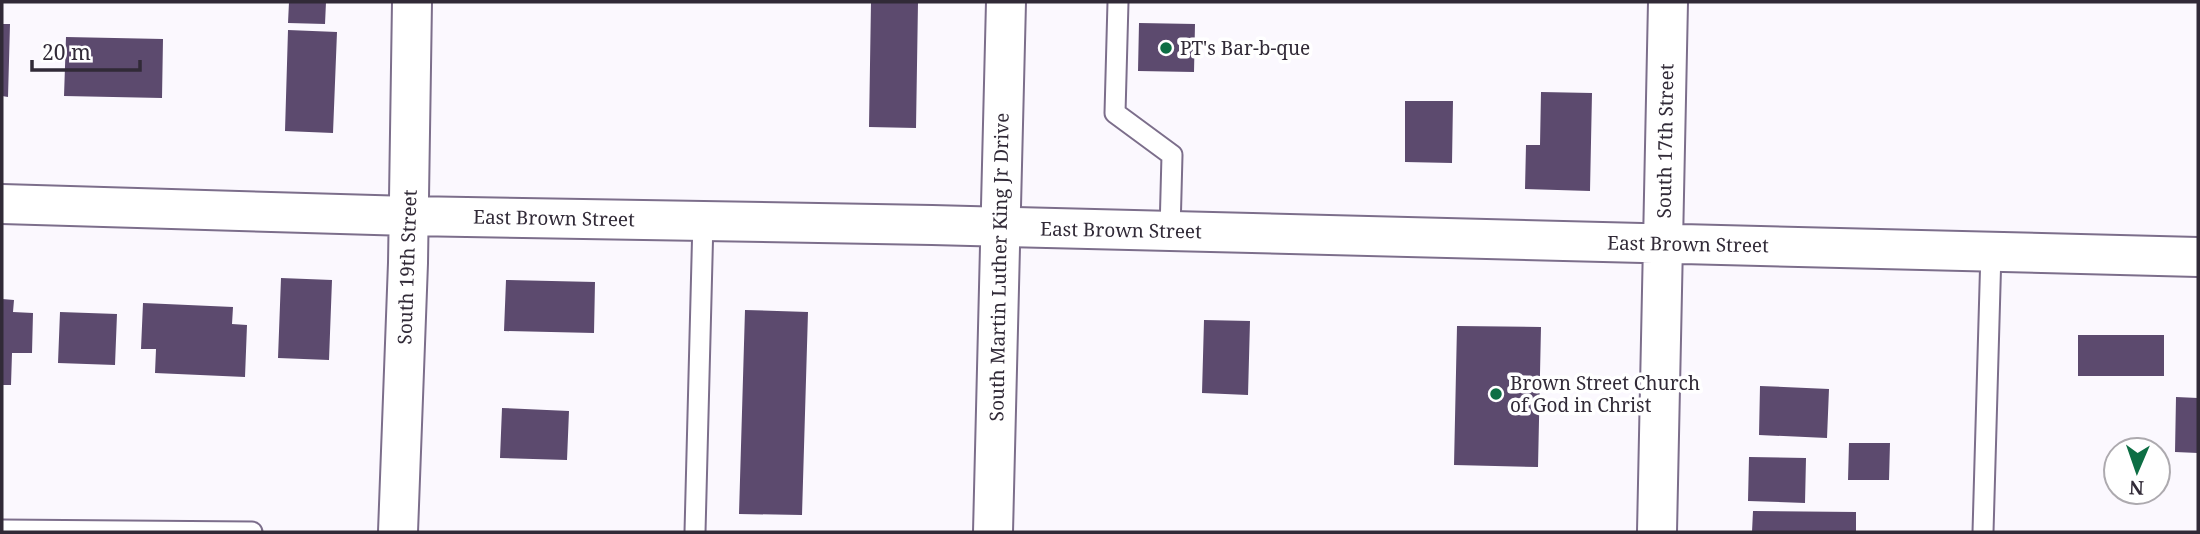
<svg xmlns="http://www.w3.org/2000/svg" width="2200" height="534" viewBox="0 0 2200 534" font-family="'Noto Serif',serif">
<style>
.building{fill:#5c4a6e}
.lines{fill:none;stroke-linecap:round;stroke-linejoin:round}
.service-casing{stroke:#7c6e8b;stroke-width:23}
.minor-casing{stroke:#7c6e8b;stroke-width:42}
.tertiary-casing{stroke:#7c6e8b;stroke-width:42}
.service{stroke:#fff;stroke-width:19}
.minor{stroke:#fff;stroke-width:38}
.tertiary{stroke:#fff;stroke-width:38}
.poi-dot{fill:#0d6e44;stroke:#fff;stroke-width:2.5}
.labels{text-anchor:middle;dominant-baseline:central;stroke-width:7;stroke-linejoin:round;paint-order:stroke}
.poi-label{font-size:19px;fill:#312a37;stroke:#fff;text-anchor:start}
.street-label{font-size:19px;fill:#312a37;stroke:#fff}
</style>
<rect width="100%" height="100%" fill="#fbf8fe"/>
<path class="building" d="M289,2H326L325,24L288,23Z
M871,2H918L916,128L869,127Z
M1139,23L1195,24L1194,72L1138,71Z
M2,24H10L8,97L2,96Z
M288,30L337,32L333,133L285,131Z
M66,37L163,39L162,98L64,96Z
M1541,92L1592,93L1590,191L1525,189L1526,145H1540Z
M1405,101H1453L1452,163L1405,162Z
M281,278L332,280L329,360L278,358Z
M506,280L595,282L594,333L504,331Z
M2,299L14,300L13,312L33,313L32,353H12L11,385H2Z
M143,303L233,307L232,324L247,325L245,377L155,373L156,349H141Z
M745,310L808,312L802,515L739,514Z
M60,312L117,314L115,365L58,363Z
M1204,320L1250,321L1248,395L1202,393Z
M1457,326L1541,327L1538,467L1454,465Z
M2078,335H2164V376H2078Z
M1760,386L1829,389L1827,438L1759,435Z
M2176,397L2198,398V453L2175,452Z
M502,408L569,411L567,460L500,458Z
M1849,443H1890L1889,480H1848Z
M1749,457L1806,458L1805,503L1748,501Z
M1753,511L1856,512V532H1752Z"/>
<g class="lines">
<g class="service-casing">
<path id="service" d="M1118,2L1115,113L1172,155L1170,231
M2,530L252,532
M695,532L703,220
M1983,532L1991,251"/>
</g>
<g class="minor-casing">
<path id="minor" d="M2,204L409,216L932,225L2198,257
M398,532L408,263L412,2
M1657,532L1668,2"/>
</g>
<g class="tertiary-casing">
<path id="tertiary" d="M993,532L1006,2"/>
</g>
<use href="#service" class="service"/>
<use href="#minor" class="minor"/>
<use href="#tertiary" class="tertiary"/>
</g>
<g class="poi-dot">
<circle cx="1166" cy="48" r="7"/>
<circle cx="1496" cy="394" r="7"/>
</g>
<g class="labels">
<g class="poi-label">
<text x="1180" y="48">PT's Bar-b-que</text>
<text x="1510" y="383">Brown Street Church<tspan x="1510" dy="22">of God in Christ</tspan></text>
</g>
<g class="street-label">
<text transform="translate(1665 141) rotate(-89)">South 17th Street</text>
<text transform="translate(554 218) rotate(1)">East Brown Street</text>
<text transform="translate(1121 230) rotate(1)">East Brown Street</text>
<text transform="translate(1688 244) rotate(1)">East Brown Street</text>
<text transform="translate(407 267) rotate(-88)">South 19th Street</text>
<text transform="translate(999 267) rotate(-89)">South Martin Luther King Jr Drive</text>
</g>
</g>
<rect width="2200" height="534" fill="none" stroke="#312a37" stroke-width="7"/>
<g transform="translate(2137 471) rotate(182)"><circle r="33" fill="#ffffff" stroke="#adaaaf" stroke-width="2"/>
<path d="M0-5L12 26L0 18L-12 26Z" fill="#0d6e44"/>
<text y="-10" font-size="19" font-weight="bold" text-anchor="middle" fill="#312a37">N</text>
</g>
<path d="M32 60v10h108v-10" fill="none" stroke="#312a37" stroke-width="3.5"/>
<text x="42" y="60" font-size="21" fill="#312a37" stroke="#ffffff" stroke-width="5" paint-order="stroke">20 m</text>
</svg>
